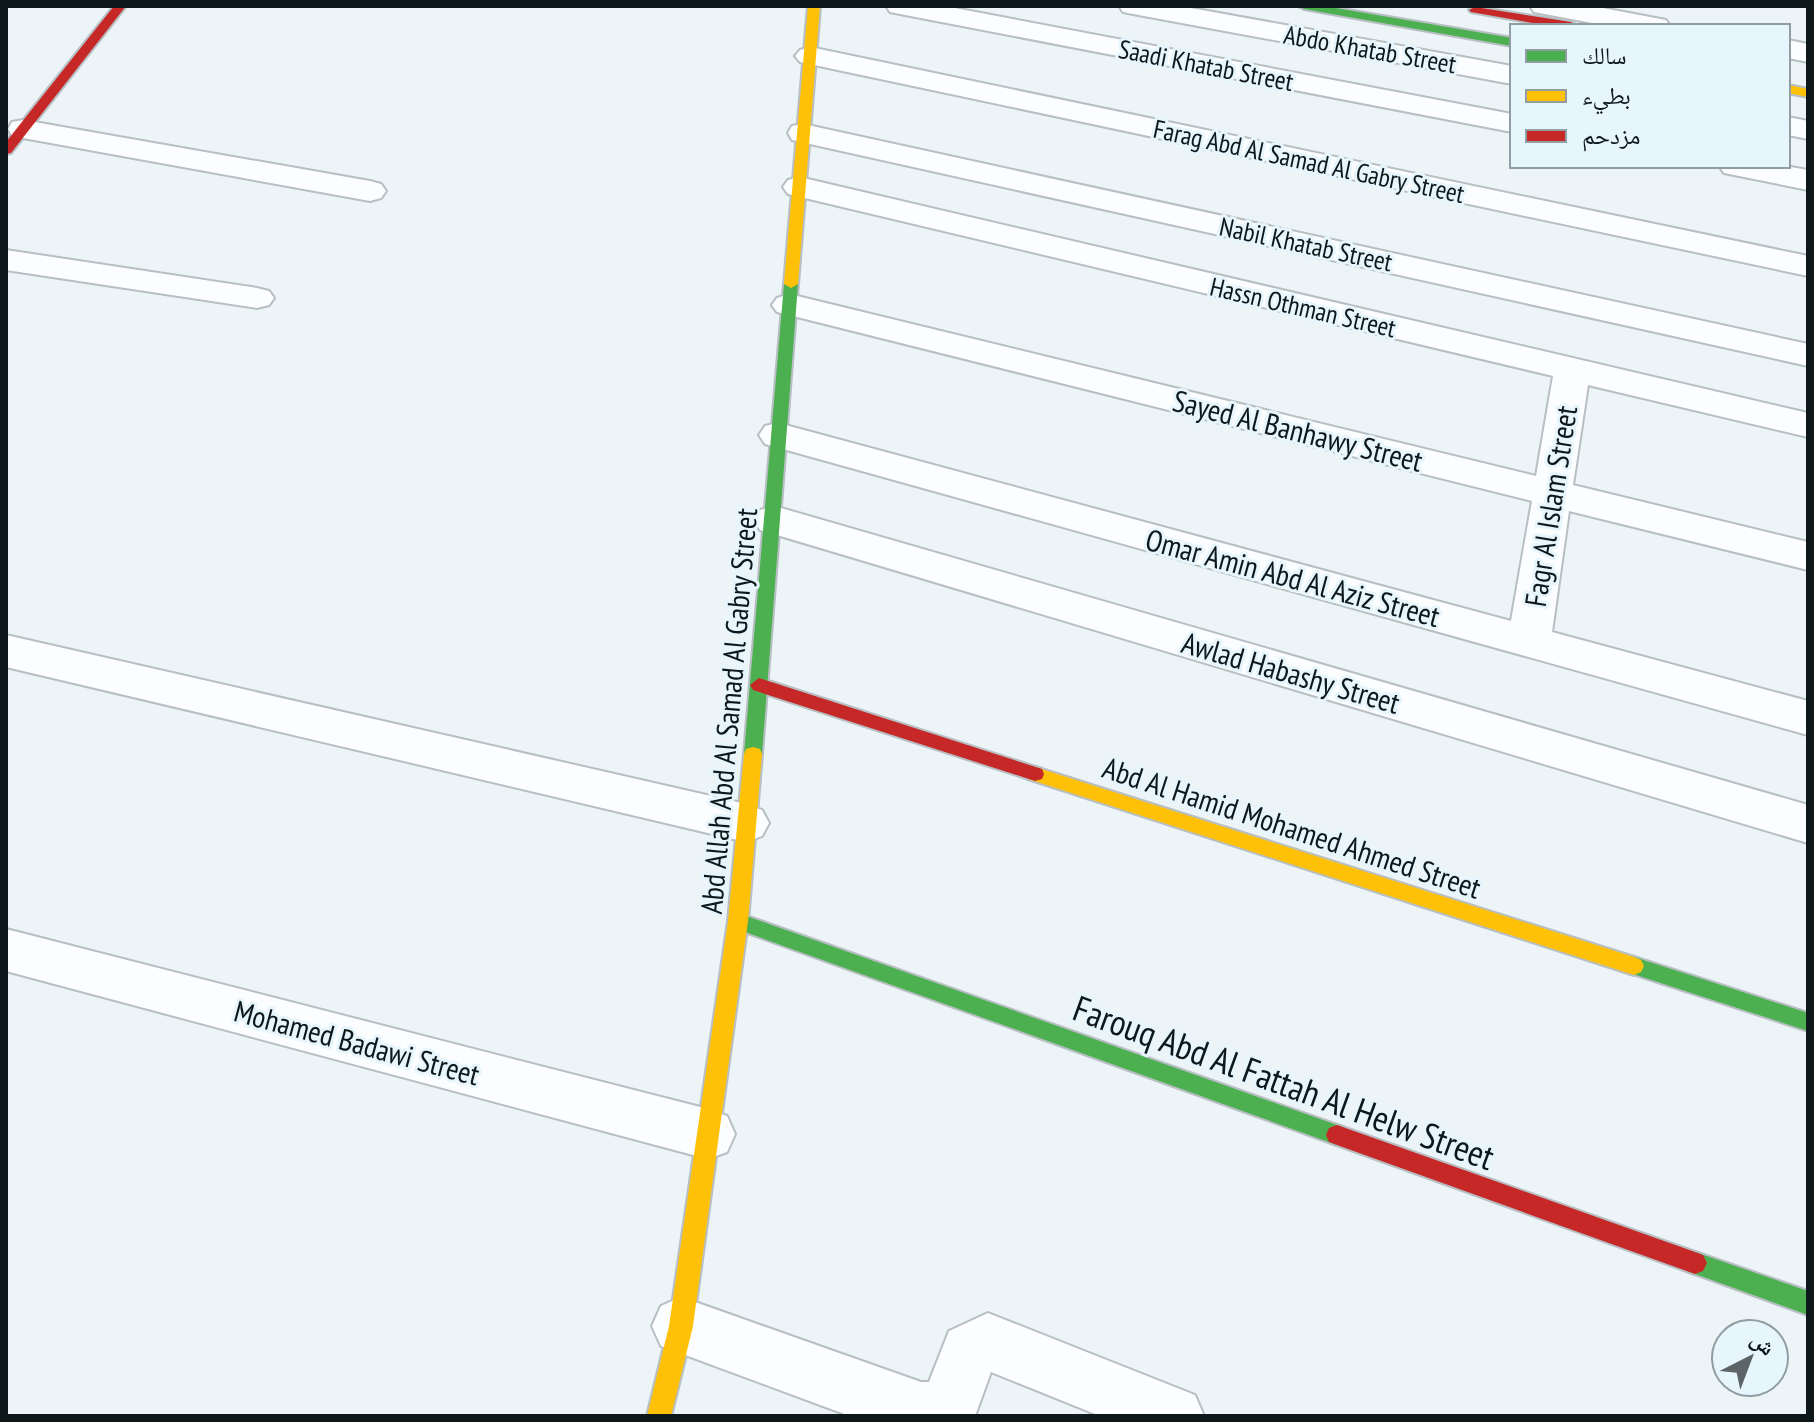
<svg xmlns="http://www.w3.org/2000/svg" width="1814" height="1422" viewBox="0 0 1814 1422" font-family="'PT Sans Narrow','Noto Naskh Arabic',sans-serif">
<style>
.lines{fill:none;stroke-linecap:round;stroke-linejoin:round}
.street-casing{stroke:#b7bfc3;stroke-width:4}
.fast-casing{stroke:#b7bfc3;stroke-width:4}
.slow-casing{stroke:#b7bfc3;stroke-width:4}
.jam-casing{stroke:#b7bfc3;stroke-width:4}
.street{fill:#fcfdfe;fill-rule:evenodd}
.fast{fill:#4caf50;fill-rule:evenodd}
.slow{fill:#ffc107;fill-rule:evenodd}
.jam{fill:#c62828;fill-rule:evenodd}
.labels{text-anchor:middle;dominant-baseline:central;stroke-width:6;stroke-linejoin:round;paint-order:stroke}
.far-street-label{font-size:26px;fill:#0e171a;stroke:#e7f6fc}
.street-label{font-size:30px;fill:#0e171a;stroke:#e7f6fc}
.near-street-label{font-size:36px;fill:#0e171a;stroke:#e7f6fc}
</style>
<rect width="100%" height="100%" fill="#ecf4f7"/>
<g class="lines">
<g class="street-casing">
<path id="street" d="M886,6H944L1512,114V132L900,14L890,12Z
M1119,6H1180L1512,66V84L1133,14L1123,12Z
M1530,6H1592L1666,20L1670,26H1608L1534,12Z
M1788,40L1808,44V62L1788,58Z
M810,47L1808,256V276L800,62L795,56L800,50Z
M1788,117L1808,121V139L1788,135Z
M23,120L370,181L381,184L386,191L381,198L370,201L12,136L8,129L12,122Z
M803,124L1808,344V366L792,140L788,133L792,126Z
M1719,166H1785L1808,170V190L1724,173Z
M799,177L1808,413V437L1588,385L1573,485L1808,542V570L1569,511L1552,632L1808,701V735L765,444L759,435L765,426L778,423L1511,621L1532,501L777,312L772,305L777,298L789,294L1536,476L1553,376L788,194L783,187L788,180Z
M6,250L257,288L269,291L274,298L269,305L257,308L6,270Z
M774,506L1808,805V843L760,530L754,520L760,510Z
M6,635L746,804L762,810L769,823L762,836L746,842L6,667Z
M6,929L708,1109L727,1116L735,1134L727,1152L708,1159L6,971Z
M681,1297L921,1382H929L949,1331L988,1313L1195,1395L1204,1416H1100L991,1372L975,1416H850L661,1346L652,1326L661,1306Z"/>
</g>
<g class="fast-casing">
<path id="fast" d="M1298,6H1324L1512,38V46L1304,9Z
M791,280L798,284L762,754L760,759H746L744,754L784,284Z
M738,913L1337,1125L1345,1128L1348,1135L1345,1142L1337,1145L731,927L728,921L731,915Z
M1634,957L1808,1013V1031L1627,972L1624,966L1627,960Z
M1695,1252L1808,1291V1315L1687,1271L1683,1263L1687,1255Z"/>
</g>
<g class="slow-casing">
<path id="slow" d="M808,6H820L798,284L791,288L784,284Z
M1788,85L1808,89V97L1788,93Z
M753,747L760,749L762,754L748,921L693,1326L671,1416H647L669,1326L728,921L744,754L746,749Z
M1035,767L1634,957L1641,960L1644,966L1641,972L1634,975L1028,779L1026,774L1028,769Z"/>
</g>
<g class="jam-casing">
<path id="jam" d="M114,6H126L11,153L6,154V142Z
M1475,7L1571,22L1577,26H1550L1471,12L1469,10Z
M759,678L1042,769L1044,774L1042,779L1035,781L753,690L750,685Z
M1337,1125L1695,1252L1703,1255L1707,1263L1703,1271L1695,1274L1337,1145L1329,1142L1326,1135L1329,1128Z"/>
</g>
<use href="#street" class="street"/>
<use href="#fast" class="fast"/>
<use href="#slow" class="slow"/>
<use href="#jam" class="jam"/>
</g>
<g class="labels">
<g class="far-street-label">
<text transform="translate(1370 49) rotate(10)">Abdo Khatab Street</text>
<text transform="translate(1206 65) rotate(11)">Saadi Khatab Street</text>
<text transform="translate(1309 161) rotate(12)">Farag Abd Al Samad Al Gabry Street</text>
<text transform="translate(1306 244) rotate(12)">Nabil Khatab Street</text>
<text transform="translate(1303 307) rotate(13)">Hassn Othman Street</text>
</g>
<g class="street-label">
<text transform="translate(1298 430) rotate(14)">Sayed Al Banhawy Street</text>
<text transform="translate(1550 506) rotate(-81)">Fagr Al Islam Street</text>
<text transform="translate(1293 577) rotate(15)">Omar Amin Abd Al Aziz Street</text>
<text transform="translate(1291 672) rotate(16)">Awlad Habashy Street</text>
<text transform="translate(728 711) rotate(-85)">Abd Allah Abd Al Samad Al Gabry Street</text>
<text transform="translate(1292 827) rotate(18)">Abd Al Hamid Mohamed Ahmed Street</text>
<text transform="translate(357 1042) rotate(15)">Mohamed Badawi Street</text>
</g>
<g class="near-street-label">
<text transform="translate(1284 1082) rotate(20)">Farouq Abd Al Fattah Al Helw Street</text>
</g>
</g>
<rect width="1814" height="1422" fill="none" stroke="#0e171a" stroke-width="16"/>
<rect x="1510" y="24" width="280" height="144" fill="#e7f6fc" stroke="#909da2" stroke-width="2"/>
<rect x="1526" y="50" width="40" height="12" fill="#4caf50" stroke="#909da2" stroke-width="2"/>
<text x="1582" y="64" font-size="24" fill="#0e171a">سالك</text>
<rect x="1526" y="90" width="40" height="12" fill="#ffc107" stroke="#909da2" stroke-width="2"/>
<text x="1582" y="104" font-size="24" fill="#0e171a">بطيء</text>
<rect x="1526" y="130" width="40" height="12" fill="#c62828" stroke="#909da2" stroke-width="2"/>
<text x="1582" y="144" font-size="24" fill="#0e171a">مزدحم</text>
<g transform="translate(1750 1358) rotate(42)"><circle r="38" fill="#e7f6fc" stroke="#909da2" stroke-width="2"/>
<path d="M0-6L14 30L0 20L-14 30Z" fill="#5c6467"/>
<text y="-12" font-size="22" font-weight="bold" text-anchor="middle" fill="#0e171a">ش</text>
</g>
</svg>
